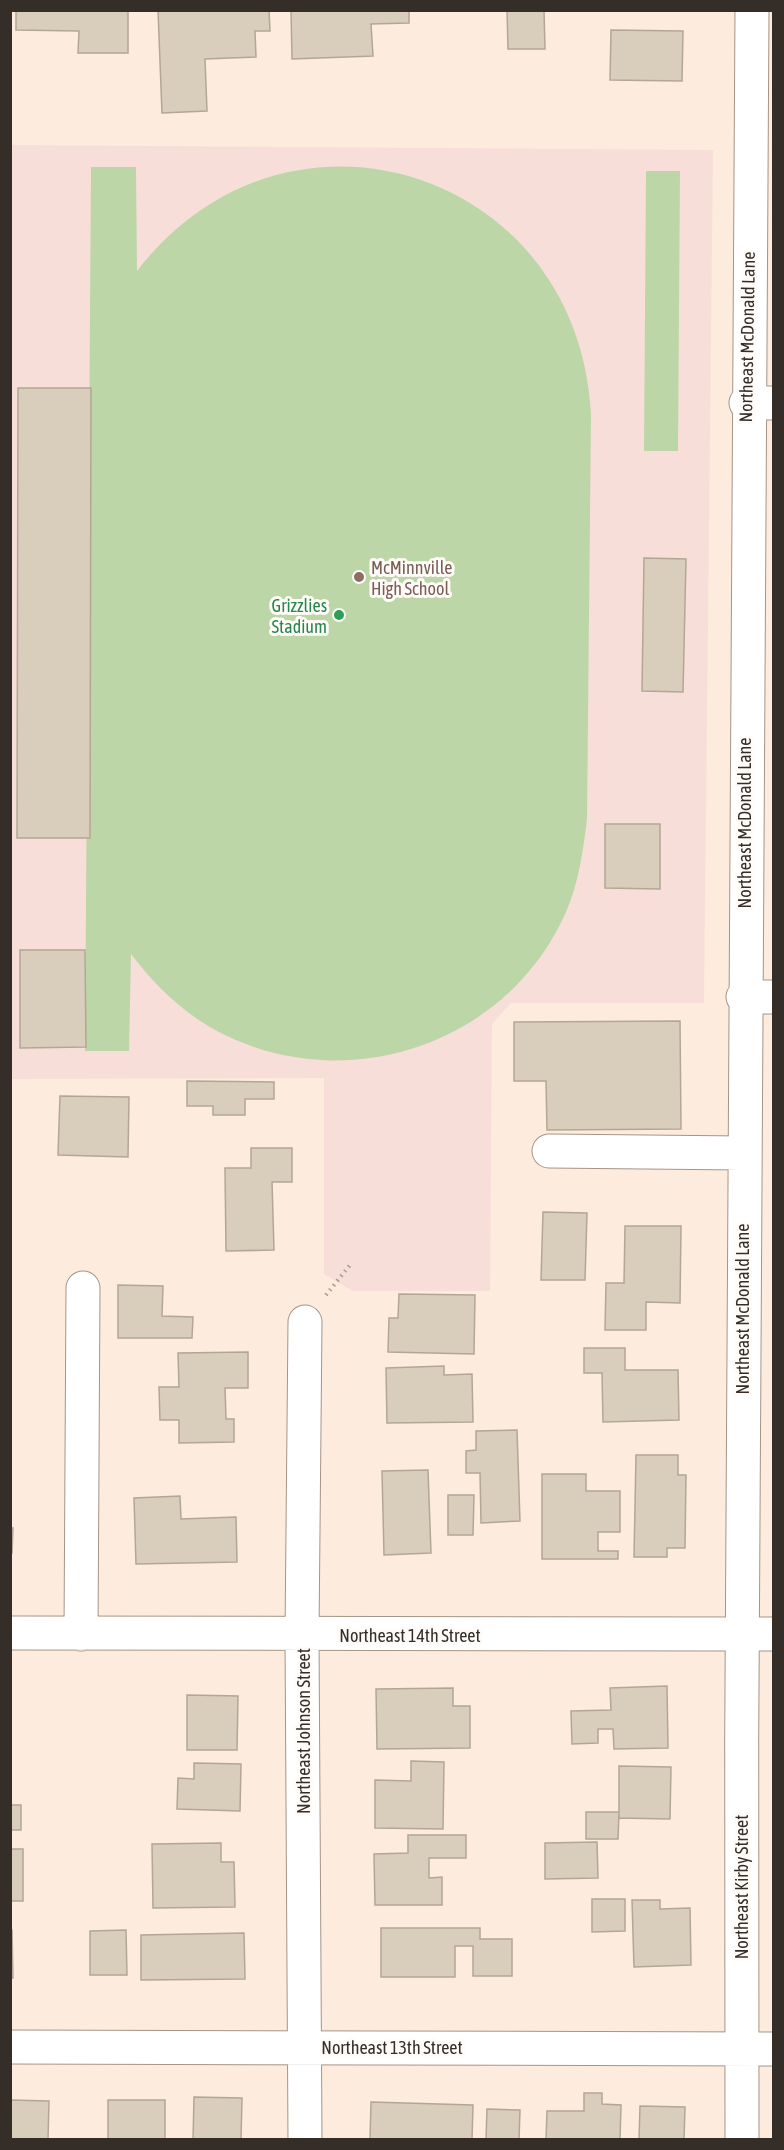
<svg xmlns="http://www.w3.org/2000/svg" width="784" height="2150" viewBox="0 0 784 2150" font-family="'Asap Condensed',sans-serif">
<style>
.education{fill:#f8ded9}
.park{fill:#bcd6a7}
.building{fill:#d9cebc;stroke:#b2a795;stroke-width:1.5}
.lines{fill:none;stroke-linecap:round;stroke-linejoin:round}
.minor-casing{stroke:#a59588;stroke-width:35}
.path{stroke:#a89b90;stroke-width:4;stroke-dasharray:1.5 4.5;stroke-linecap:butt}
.minor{stroke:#fff;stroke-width:33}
.education-dot{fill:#8d6e63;stroke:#fffbf8;stroke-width:2}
.leisure-dot{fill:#2e9e5b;stroke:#fffbf8;stroke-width:2}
.labels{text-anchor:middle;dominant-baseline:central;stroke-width:6;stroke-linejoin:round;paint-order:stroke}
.street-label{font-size:18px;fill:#342d28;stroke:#fffbf8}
.education-label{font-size:18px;fill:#785e54;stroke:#fffbf8;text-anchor:start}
.leisure-label{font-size:18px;fill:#27864d;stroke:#fffbf8;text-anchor:end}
</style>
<rect width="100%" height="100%" fill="#fdebdd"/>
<path class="education" d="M11,145L713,150L704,1003H511L492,1024L490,1291H352L324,1274V1078L11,1079Z"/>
<path class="park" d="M91,167H136L137,271C286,77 578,169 591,414L587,819C583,851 579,882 566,912C509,1042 353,1096 227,1036C187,1017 157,988 131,954L129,1051H85Z
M646,171H680L678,451H644Z"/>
<path class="building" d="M16,10H128V53H78L79,31L16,30Z
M158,10H269L270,31H255L256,57L205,59L207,111L162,113Z
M291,10H409V23L371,24L373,56L292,59Z
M507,10H544L545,49H508Z
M611,30L683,31L682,81L610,80Z
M18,388H91L90,838H17Z
M644,558L686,559L683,692L642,691Z
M605,824H660V889L605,888Z
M20,950H85L86,1047L20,1048Z
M680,1021L681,1129L547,1130L546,1081H514V1022Z
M187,1081L274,1082V1099H245V1115H213V1106H187Z
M60,1096L129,1097L128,1157L58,1155Z
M251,1148H292V1182H272L274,1250L226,1251L225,1168H251Z
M543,1212L587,1213L585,1280H541Z
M625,1226H681L680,1303L646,1302V1330H605L606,1283H624Z
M118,1285L163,1286L162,1316L193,1317L192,1338H118Z
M399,1294L475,1295L474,1354L388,1352L389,1318H398Z
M584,1348H625V1370H678L679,1420L603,1422L602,1373H584Z
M248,1352V1388H225L226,1419H234V1442L179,1443V1420H160L159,1387H179L178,1353Z
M444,1366V1375L472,1374L473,1422L387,1423L386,1368Z
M517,1430L520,1521L481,1523L480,1473H466V1451L476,1450V1431Z
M636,1455H678V1475H686L685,1548H667V1557H634Z
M428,1470L431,1553L384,1555L382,1471Z
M542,1474H586V1491H620V1532H598V1551H618V1559H542Z
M448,1495H474L473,1535H448Z
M180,1496L181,1519L236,1517L237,1562L136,1564L134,1498Z
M10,1528H13L12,1553H10Z
M667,1686L668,1748L614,1749L613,1729H598V1743L572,1744L571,1711L611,1710L610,1688Z
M453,1688V1706H470V1748L377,1749L376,1689Z
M187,1695L238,1696L237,1750H187Z
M411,1761L444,1762L443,1829L375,1828V1780L411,1781Z
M194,1763L241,1764L240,1811L177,1809L178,1778L194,1779Z
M619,1766L671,1767L670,1819L619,1818Z
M10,1805H21V1830H10Z
M586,1812H619L618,1839H586Z
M408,1835H466V1858H429V1878L442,1877V1905H375L374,1854L408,1853Z
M597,1842L598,1878L545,1879V1843Z
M221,1843V1862H234L235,1907L153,1908L152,1844Z
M10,1849H23V1901H10Z
M592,1899H625V1931L592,1932Z
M632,1900H660V1909L690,1908L691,1965L634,1967Z
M381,1928H480V1939H512V1976H473V1946H455V1977H381Z
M10,1930H12L13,1978H10Z
M126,1930L127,1975H90V1931Z
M244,1933L245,1979L141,1980V1935Z
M584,2093H602V2104L621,2105L620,2140H546L547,2111H584Z
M194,2097L242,2098L241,2140H193Z
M10,2100L49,2101L48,2140H10Z
M108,2100H165V2140H108Z
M371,2102L473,2105L472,2140H370Z
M640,2106L685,2107L684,2140H639Z
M487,2109L520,2110L519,2140H486Z"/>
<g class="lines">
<g class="minor-casing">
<path id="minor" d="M746,403H774
M743,997H774
M549,1151L742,1153
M10,1633L774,1634
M81,1634L83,1288
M10,2047L774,2049
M305,2140L302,1635L305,1322
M742,2140C741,1430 742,720 752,10"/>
</g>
<path class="path" d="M326,1295L350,1265"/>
<use href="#minor" class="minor"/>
</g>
<circle class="education-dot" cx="359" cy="577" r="6"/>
<circle class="leisure-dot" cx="339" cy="615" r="6"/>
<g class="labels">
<g class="street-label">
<text transform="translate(747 337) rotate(-89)">Northeast McDonald Lane</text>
<text transform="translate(744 823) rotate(-90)">Northeast McDonald Lane</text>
<text transform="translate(742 1309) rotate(-90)">Northeast McDonald Lane</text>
<text x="410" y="1635">Northeast 14th Street</text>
<text transform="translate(303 1731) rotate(-90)">Northeast Johnson Street</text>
<text transform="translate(741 1887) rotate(-90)">Northeast Kirby Street</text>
<text x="392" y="2047">Northeast 13th Street</text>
</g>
<g class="education-label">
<text x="371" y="567">McMinnville<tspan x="371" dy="21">High School</tspan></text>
</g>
<g class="leisure-label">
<text x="327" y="605">Grizzlies<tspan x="327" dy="21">Stadium</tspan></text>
</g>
</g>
<rect width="784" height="2150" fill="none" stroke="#342d28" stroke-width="24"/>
</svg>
